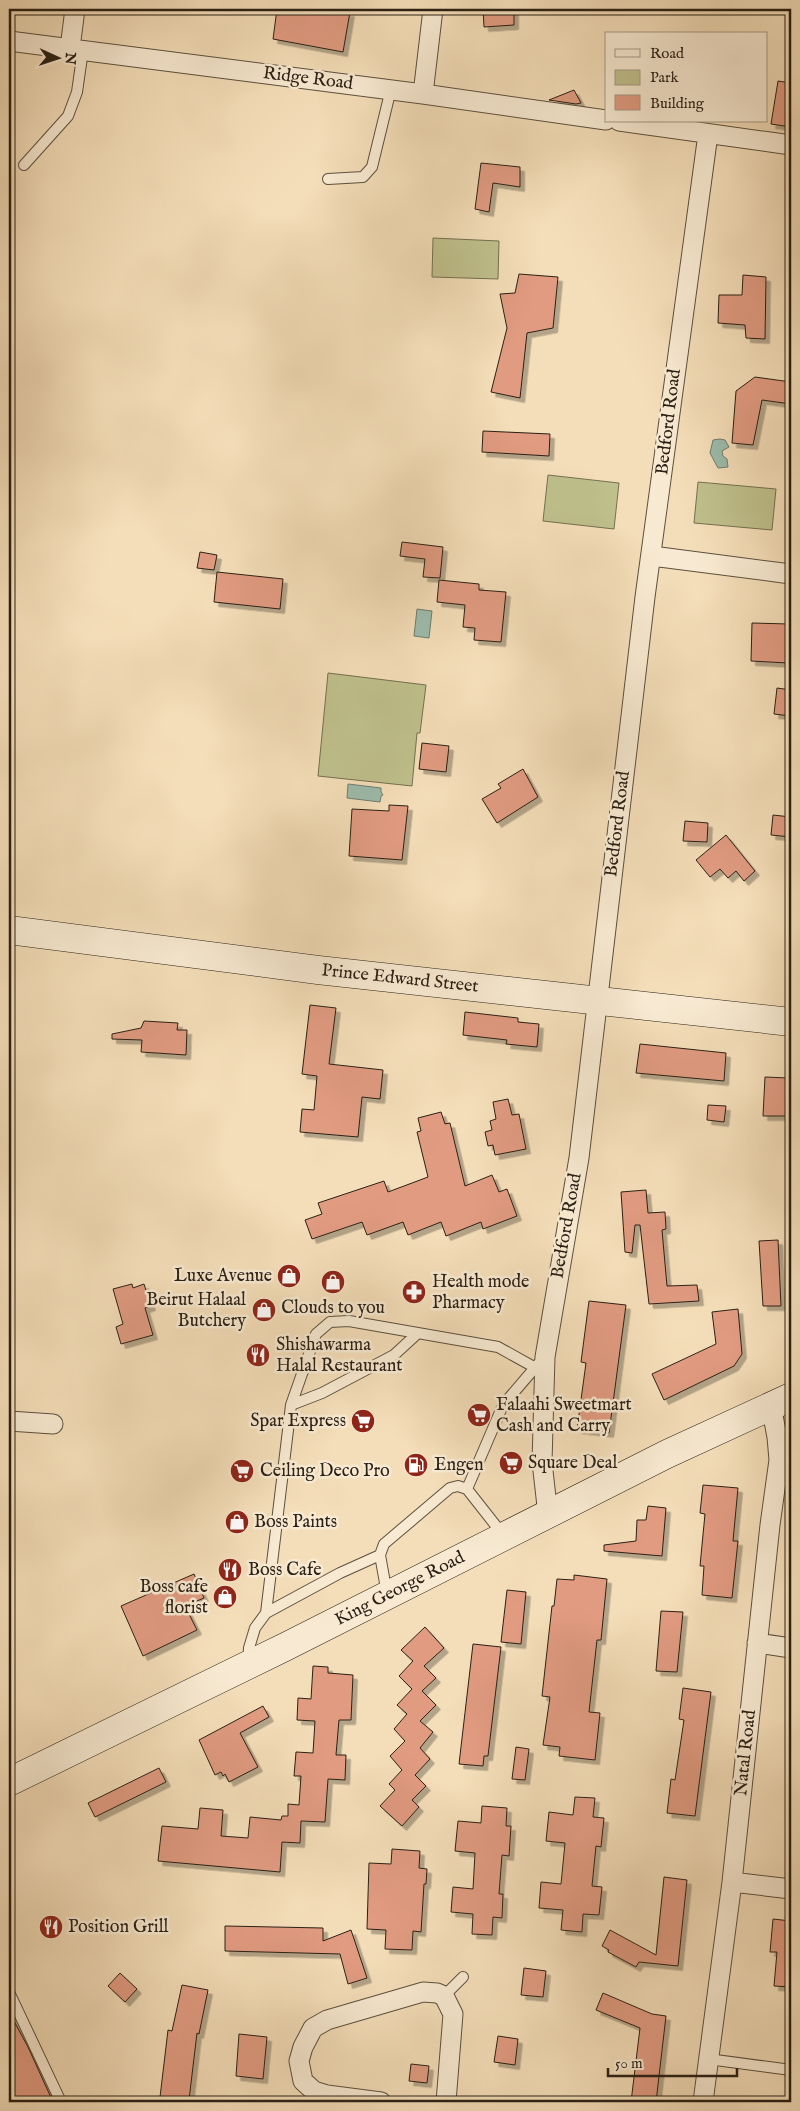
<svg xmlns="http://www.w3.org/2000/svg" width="800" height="2111" viewBox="0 0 800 2111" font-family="'IM FELL English',serif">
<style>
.green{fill:#bfc08c;stroke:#747050}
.water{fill:#9cbcac;stroke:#6e7e70}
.building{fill:#e19b81;stroke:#2a2015;filter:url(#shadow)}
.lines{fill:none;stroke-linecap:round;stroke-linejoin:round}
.service-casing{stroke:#5c503e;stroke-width:12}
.minor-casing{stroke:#5c503e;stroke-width:21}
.secondary-casing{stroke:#2a2015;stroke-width:29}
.service{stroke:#f8ead2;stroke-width:10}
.minor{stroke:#f8ead2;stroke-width:19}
.secondary{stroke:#f8ead2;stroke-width:28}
.labels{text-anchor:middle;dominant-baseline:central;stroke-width:5;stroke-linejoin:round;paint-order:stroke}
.street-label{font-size:18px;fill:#2a2015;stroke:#f8ead2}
.poi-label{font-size:18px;fill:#2a2015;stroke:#f8ead2;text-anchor:start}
</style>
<defs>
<filter id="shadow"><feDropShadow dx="4.5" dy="4.5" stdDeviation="0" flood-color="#0004"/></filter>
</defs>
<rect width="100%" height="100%" fill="#f4deb9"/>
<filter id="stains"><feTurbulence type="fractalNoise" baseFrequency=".004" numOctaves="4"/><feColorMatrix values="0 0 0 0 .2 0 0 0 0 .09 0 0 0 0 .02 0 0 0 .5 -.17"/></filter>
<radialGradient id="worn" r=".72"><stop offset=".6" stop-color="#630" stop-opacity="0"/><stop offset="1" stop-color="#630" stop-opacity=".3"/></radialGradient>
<path class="green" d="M433,238L499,241L498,279L432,277Z
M548,475L619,483L614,529L543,521Z
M698,482L776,489L772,530L694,523Z
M328,673L426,685L420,733H417L412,786L318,776Z"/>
<path class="water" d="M720,439L725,440L729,447L722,451L723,456L727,459L728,467L718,468L710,453L713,440Z
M417,609L432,611L429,638L414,636Z
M348,784L381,788V792L383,795L381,796L380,802L347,798Z"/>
<path class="building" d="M277,9H338V12H350L343,52L273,39Z
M483,9H514V25L484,27Z
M778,81L791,83V127L771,124Z
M574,90L581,103L576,104L549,100Z
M481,163L520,167V187L493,183L489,212L475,209Z
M519,274L558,277L553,328L527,333L520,398L491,392L507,328L500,294L515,293Z
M743,275L766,277L765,339L746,338L745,325L718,323L719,295H742Z
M755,377L791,382V404L762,400L753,445L732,443L736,391Z
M483,431L550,434L549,456L482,452Z
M402,542L443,547L440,578L423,577L425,559L400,556Z
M200,552L217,555L214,570L197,568Z
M217,572L283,579L280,609L214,602Z
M439,580L479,584V590L506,592L501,642L474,640L475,628L463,627L465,605L437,602Z
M752,623L789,624L788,663L751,661Z
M777,688L791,690V716L774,714Z
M422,743L449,746L446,772L419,769Z
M523,769L538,797L497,823L482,799L501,788L498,784Z
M389,805L408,806L402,860L349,856L352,809L389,811Z
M773,815L791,817V837L771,835Z
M685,821L708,823L707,842L683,841Z
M726,835L755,871L744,881L736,871L728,878L720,869L710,877L696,860Z
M310,1005L336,1008L329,1064L383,1070L380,1099L362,1097L358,1137L300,1132L302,1109L314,1110L317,1076L302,1074Z
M465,1012L518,1018V1022L539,1024L537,1047L506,1044L507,1040L463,1035Z
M144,1021L178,1023L177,1030H187L186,1055L141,1052L142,1040L112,1039V1034L141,1028Z
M640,1044L726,1053L724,1081L636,1073Z
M765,1077L788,1078L786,1116H763Z
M508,1099L512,1115L519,1114L526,1149L495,1155L493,1145L488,1146L485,1132L492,1130L490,1121L496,1119L493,1102Z
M708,1105L726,1106L724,1122L707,1120Z
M441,1112L445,1124L450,1123L465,1186L492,1175L499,1192L507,1189L517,1216L483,1229L481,1222L446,1236L441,1222L408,1235L403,1222L367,1235L362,1222L312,1239L305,1220L322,1214L318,1203L384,1181L388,1192L428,1177L417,1132L421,1131L418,1118Z
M646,1190L648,1213L665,1212L666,1229L662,1230L667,1286L697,1285L699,1301L649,1304L640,1225H635L632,1253L625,1252L621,1192Z
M778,1240L781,1306H763L759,1241Z
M132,1284L133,1288L144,1284L151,1306L145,1308L153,1335L121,1344L116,1327L123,1324L113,1289Z
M589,1301L626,1305L609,1433L577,1429L586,1363L581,1362Z
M738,1309L742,1354L734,1366L664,1400L652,1374L716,1344L712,1312Z
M703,1485L738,1488L733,1541H738L732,1598L702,1595L704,1566H700L705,1514L700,1513Z
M648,1506L666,1508L662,1556L604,1551V1545L636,1541L637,1520H646Z
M194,1574L204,1598L185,1606L197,1630L143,1656L121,1606Z
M574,1575L607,1579L601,1640H597L589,1712L600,1713L595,1760L559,1756L560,1747L543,1745L550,1697L542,1696L552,1606H554L557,1579L574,1580Z
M507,1590L526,1592L521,1644L501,1642Z
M661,1611L683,1612L677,1672L656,1671Z
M425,1627L444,1648L424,1666L436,1678L422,1691L436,1705L420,1721L433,1732L420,1748L430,1759L415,1775L426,1786L412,1800L419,1807L402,1826L380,1806L395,1790L389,1784L402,1770L390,1756L405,1741L394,1729L407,1714L397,1705L412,1689L399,1676L413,1661L401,1650Z
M473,1644L501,1647L488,1756H484L483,1766L459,1764Z
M313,1666L328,1667V1673L353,1675L351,1720H339L336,1755H346L345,1780L328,1779L325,1822L301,1821L300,1843L282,1842L280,1872L158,1861L162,1826L198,1829L200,1808L223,1810L221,1836L248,1838L250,1817L281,1820L282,1816H288V1804L299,1805L301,1776H294L296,1752L313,1753L315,1721L297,1720L298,1698L311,1699Z
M683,1688L711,1692L695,1816L667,1813L671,1779L675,1780L684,1720L679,1719Z
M263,1706L269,1717L240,1733L258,1767L229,1782L225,1774L223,1776L221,1772L215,1775L199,1740Z
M516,1747L529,1749L525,1780L512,1779Z
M159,1768L166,1782L95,1817L88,1803Z
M575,1797L595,1798L593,1817L604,1818L601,1847L596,1846L592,1886L602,1887L599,1915L583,1914L582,1932L561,1930L563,1910L539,1908L541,1882L561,1884L565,1843L546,1841L549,1812L573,1815Z
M482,1806L507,1808L506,1826H511L509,1856L502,1855L499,1894H503L502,1918L493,1917L492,1935L472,1934L473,1914L451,1912L453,1887L473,1889L475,1853L455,1851L458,1821L481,1823Z
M392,1849L420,1851L419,1868L427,1869L426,1884H424L421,1932L413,1931L412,1950L385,1949L386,1930L367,1929L369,1863L391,1864Z
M664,1877L687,1880L678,1966L639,1962L636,1967L608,1952L609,1950L602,1946L610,1930L656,1955Z
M773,1919L791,1921L788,1953H791V1987L774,1986L777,1952H770Z
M225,1926L323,1928V1941L351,1930L367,1978L348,1984L340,1954L225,1951Z
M524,1968L546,1971L543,1997L521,1995Z
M120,1973L137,1989L125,2002L108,1986Z
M182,1985L208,1990L199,2034L197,2033L189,2100L160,2097L168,2030L172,2031Z
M603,1993L652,2014L666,2016L656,2102H631L640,2028L596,2010Z
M9,2012L28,2047L53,2102H9Z
M239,2034L267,2037L263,2079L236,2076Z
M498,2036L518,2039L515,2065L494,2062Z
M411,2064L429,2066L427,2083L409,2081Z"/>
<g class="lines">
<g class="service-casing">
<path id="service" d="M24,165L68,116L77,92L83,50
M328,179L363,177L372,167L391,89
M291,1405L322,1393L394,1355L418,1333
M467,1489L503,1405L539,1363
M387,1594L380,1555L384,1544L450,1488L458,1486L467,1489L504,1536
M266,1613L291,1405L316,1334L330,1322L349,1321L498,1347L534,1367
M248,1662L249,1648L255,1628L266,1613L340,1573L380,1555
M9,1992L61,2102
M444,1996L463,1977
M708,2059L791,2070"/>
</g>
<g class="minor-casing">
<path id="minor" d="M9,41L423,94L606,120
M70,48L75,9
M423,94L433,9
M619,121L791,145
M652,556L791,574
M9,1421L53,1424
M548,1515L542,1462L545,1357L579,1158L645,597L708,134
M757,1643L791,1648
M732,1882L791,1889
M381,2102L327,2095L314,2091L303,2081L299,2061L303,2047L313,2028L327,2020L423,1992L437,1993L444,1996L453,2014L446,2102
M703,2102L732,1882L770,1525L779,1460L777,1437L771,1405"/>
</g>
<g class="secondary-casing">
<path id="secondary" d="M9,930L318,970L791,1022
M9,1782L285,1647L667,1454L791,1397"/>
</g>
<use href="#service" class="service"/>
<use href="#minor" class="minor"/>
<use href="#secondary" class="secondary"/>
</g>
<defs>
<g id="shop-disc" transform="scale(1.25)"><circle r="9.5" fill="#8f2418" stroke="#f8ead2"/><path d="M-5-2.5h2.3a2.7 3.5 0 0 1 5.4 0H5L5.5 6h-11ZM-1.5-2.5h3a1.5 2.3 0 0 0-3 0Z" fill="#fff"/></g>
<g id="pharmacy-disc" transform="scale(1.25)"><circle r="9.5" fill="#8f2418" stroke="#f8ead2"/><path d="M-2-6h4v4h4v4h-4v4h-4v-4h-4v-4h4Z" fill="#fff"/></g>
<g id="restaurant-disc" transform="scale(1.25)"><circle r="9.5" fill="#8f2418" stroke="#f8ead2"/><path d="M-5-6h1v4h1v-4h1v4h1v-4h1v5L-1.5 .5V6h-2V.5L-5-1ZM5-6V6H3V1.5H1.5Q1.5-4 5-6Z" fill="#fff"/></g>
<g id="supermarket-disc" transform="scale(1.25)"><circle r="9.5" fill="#8f2418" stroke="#f8ead2"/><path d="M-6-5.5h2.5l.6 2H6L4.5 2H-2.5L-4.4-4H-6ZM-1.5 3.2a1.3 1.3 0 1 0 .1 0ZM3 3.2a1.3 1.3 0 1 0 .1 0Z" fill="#fff"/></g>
<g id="fuel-disc" transform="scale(1.25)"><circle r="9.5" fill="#8f2418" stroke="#f8ead2"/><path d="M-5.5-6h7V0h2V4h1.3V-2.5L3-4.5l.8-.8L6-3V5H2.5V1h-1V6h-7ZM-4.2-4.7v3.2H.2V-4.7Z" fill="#fff"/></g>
</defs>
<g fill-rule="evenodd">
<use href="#shop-disc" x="289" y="1276"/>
<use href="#shop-disc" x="333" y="1282"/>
<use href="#pharmacy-disc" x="414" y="1292"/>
<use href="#shop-disc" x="264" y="1310"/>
<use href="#restaurant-disc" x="258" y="1355"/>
<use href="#supermarket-disc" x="479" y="1415"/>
<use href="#supermarket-disc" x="363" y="1421"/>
<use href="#supermarket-disc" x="511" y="1463"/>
<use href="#fuel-disc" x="416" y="1465"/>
<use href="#supermarket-disc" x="242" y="1471"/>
<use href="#shop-disc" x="237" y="1522"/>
<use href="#restaurant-disc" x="230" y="1570"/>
<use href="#shop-disc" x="225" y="1597"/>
<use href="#restaurant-disc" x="51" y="1927"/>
</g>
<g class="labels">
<g class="street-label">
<text transform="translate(308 79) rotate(7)">Ridge Road</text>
<text transform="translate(669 422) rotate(-83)">Bedford Road</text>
<text transform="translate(618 824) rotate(-83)">Bedford Road</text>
<text transform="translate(400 979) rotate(6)">Prince Edward Street</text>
<text transform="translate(567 1226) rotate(-80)">Bedford Road</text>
<text transform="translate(400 1589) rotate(-27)">King George Road</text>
<text transform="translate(746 1753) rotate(-84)">Natal Road</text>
</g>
<g class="poi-label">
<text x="272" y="1276" text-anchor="end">Luxe Avenue</text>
<text x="432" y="1282">Health mode<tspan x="432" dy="21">Pharmacy</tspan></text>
<text x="246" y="1300" text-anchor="end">Beirut Halaal<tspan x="246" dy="21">Butchery</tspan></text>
<text x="333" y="1308" text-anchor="middle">Clouds to you</text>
<text x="276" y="1345">Shishawarma<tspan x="276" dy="21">Halal Restaurant</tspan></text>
<text x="496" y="1405">Falaahi Sweetmart<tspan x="496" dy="21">Cash and Carry</tspan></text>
<text x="346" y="1421" text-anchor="end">Spar Express</text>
<text x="528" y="1463">Square Deal</text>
<text x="434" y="1465">Engen</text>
<text x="260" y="1471">Ceiling Deco Pro</text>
<text x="254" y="1522">Boss Paints</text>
<text x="248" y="1570">Boss Cafe</text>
<text x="208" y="1587" text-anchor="end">Boss cafe<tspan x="208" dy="21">florist</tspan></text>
<text x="68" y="1927">Position Grill</text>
</g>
</g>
<rect width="800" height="2111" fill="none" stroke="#f4deb9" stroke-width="30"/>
<rect x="10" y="10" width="780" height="2091" fill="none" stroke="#2a2015" stroke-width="2.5"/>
<rect x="15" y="15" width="770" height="2081" fill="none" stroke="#2a2015"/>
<rect x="605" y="32" width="162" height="90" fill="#f8ead2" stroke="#a69986"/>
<rect x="615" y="49" width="25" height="8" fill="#f8ead2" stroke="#a69986"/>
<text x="650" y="58" font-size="15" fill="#2a2015">Road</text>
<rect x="615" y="70" width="25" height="15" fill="#bfc08c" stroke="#a69986"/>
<text x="650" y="82" font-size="15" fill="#2a2015">Park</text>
<rect x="615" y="95" width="25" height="15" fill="#e19b81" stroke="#a69986"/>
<text x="650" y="108" font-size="15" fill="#2a2015">Building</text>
<g transform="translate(58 58) rotate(93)" stroke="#f8ead2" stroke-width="4" paint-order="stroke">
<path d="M0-4L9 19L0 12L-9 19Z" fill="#2a2015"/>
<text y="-8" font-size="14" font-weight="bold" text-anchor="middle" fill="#2a2015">N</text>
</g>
<path d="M608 2068v8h129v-8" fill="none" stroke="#2a2015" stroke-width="2.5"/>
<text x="615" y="2068" font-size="15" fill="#2a2015" stroke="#f8ead2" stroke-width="4" paint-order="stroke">50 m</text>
<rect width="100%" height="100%" filter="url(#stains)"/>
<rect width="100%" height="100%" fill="url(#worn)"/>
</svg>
